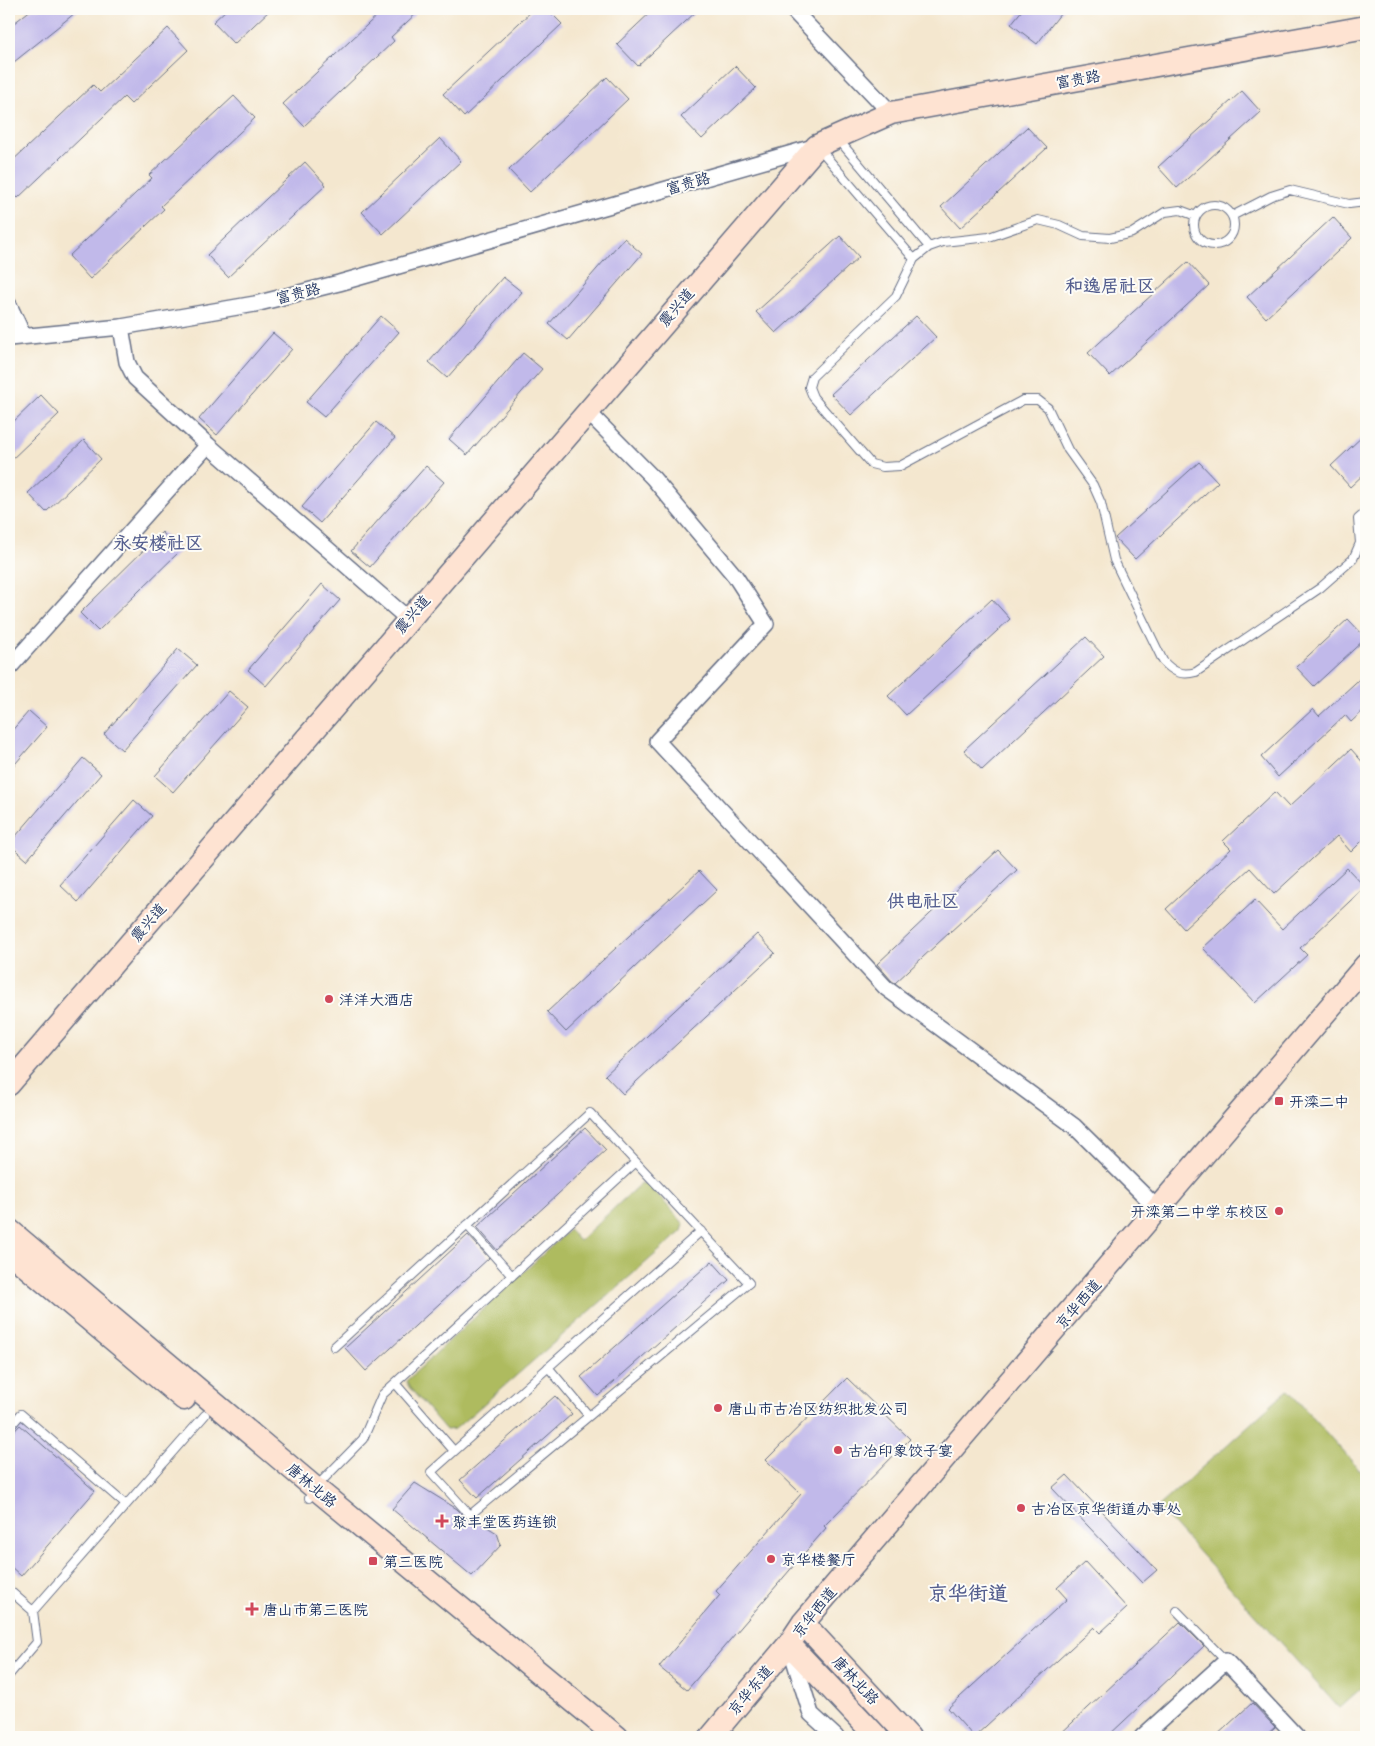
<svg xmlns="http://www.w3.org/2000/svg" width="1375" height="1746" viewBox="0 0 1375 1746" font-family="'Patrick Hand','LXGW WenKai TC',sans-serif">
<style>
.green{fill:#aebb5e;stroke:#64755e}
.building{fill:#c1b9ea}
.lines{fill:none;stroke-linecap:round;stroke-linejoin:round}
.lane-casing{stroke:#676f86;stroke-width:10}
.street-casing{stroke:#676f86;stroke-width:18}
.secondary-casing{stroke:#676f86;stroke-width:25}
.lane{stroke:#fff;stroke-width:8}
.street{stroke:#fff;stroke-width:15}
.secondary{stroke:#fee3d2;stroke-width:22}
.poi-dot{fill:#d1495b;stroke:#fdfcf7;stroke-width:2}
.labels{text-anchor:middle;dominant-baseline:central;stroke-width:4;stroke-linejoin:round;paint-order:stroke}
.street-label{font-size:15px;fill:#1b2f5e;stroke:#fdfcf7}
.poi-label{font-size:15px;fill:#1b2f5e;stroke:#fdfcf7;text-anchor:start}
.quarter-label{font-size:18px;font-weight:bold;fill:#555f8f;stroke:#fdfcf7}
.district-label{font-size:20px;font-weight:bold;fill:#555f8f;stroke:#fdfcf7}
</style>
<rect width="100%" height="100%" fill="#fdfcf7"/>
<filter id="ink" filterUnits="userSpaceOnUse"><feTurbulence type="fractalNoise" baseFrequency=".02" numOctaves="2"/><feDisplacementMap in="SourceGraphic" scale="10" xChannelSelector="R" yChannelSelector="G"/><feConvolveMatrix kernelMatrix="1 2 1 2 8 2 1 2 1" color-interpolation-filters="sRGB"/></filter>
<filter id="wash" filterUnits="userSpaceOnUse"><feTurbulence type="fractalNoise" baseFrequency=".0096" numOctaves="4" result="noise"/><feDisplacementMap in="SourceGraphic" scale="20" xChannelSelector="R" yChannelSelector="G"/><feGaussianBlur stdDeviation="1.12" result="paint"/><feColorMatrix in="noise" values="0 0 0 0 0 0 0 0 0 0 0 0 0 0 0 0 0 1.4 0 .05"/><feComposite in="paint" operator="in"/></filter>
<g filter="url(#wash)">
<rect width="100%" height="100%" fill="#f4e7cf"/>
<path class="green" d="M641,1183L648,1184L684,1224L682,1231L455,1429L446,1430L409,1387L406,1381L569,1230L579,1241Z
M1288,1390L1366,1477V1684L1339,1708L1158,1507Z"/>
<g id="blocks">
<path class="building" d="M32,9H80L9,66V27Z
M227,9H271L234,44L213,22Z
M384,9H421L391,37L394,41L304,126L283,104Z
M534,9H547L562,24L464,117L443,94Z
M654,9H699L638,66L617,44Z
M1023,9H1064L1037,44L1011,24Z
M168,28L188,50L131,104L124,97L18,198L9,189V164L93,85L100,92Z
M735,66L756,88L702,139L681,117Z
M607,77L628,99L530,192L509,170Z
M1242,91L1261,112L1177,188L1158,167Z
M234,96L255,118L161,206L164,209L90,279L69,256L152,178L149,175Z
M1027,127L1047,148L960,228L941,207Z
M440,138L461,161L383,234L362,212Z
M305,162L326,185L228,277L207,255Z
M1333,217L1352,238L1266,318L1247,297Z
M840,236L859,257L776,333L756,312Z
M624,238L642,254L568,340L549,324Z
M1188,262L1209,285L1110,376L1088,353Z
M503,277L522,292L447,378L429,362Z
M381,316L399,332L324,417L306,402Z
M916,316L936,337L851,415L831,394Z
M273,333L292,349L217,435L199,419Z
M523,353L542,369L467,455L449,439Z
M41,395L59,414L9,462V426Z
M376,422L395,438L320,523L302,507Z
M1366,433V472L1350,487L1331,466Z
M84,440L101,459L46,512L28,493Z
M1199,462L1218,482L1135,559L1115,538Z
M426,466L444,482L370,567L351,551Z
M162,532L180,551L98,631L80,613Z
M322,584L340,600L266,686L248,670Z
M992,599L1010,619L906,715L888,696Z
M1348,619L1366,638L1314,686L1296,667Z
M1086,637L1104,656L982,770L964,750Z
M178,649L197,665L122,750L104,734Z
M1366,673V708L1351,722L1345,715L1278,777L1261,757L1313,709L1319,716Z
M229,691L248,707L173,792L155,776Z
M29,711L47,727L9,771V734Z
M1351,749L1366,766V837L1351,852L1337,836L1274,894L1250,868L1184,929L1166,909L1231,849L1223,841L1275,792L1289,807Z
M83,758L101,774L27,860L9,844Z
M134,800L152,816L78,902L60,885Z
M998,850L1017,870L895,983L892,981L877,964Z
M1347,868L1365,887L1300,948L1307,955L1255,1003L1203,948L1255,900L1282,929Z
M699,871L717,890L566,1032L547,1012Z
M757,934L775,953L623,1094L605,1075Z
M585,1128L606,1150L497,1250L477,1227Z
M468,1235L489,1258L366,1371L345,1348Z
M712,1261L729,1280L598,1396L581,1377Z
M847,1378L910,1439L824,1526L826,1528L687,1690L659,1667L720,1595L716,1591L801,1494L766,1460Z
M555,1396L572,1414L477,1498L460,1480Z
M20,1425L95,1491L21,1576L9,1565V1437Z
M1067,1475L1157,1570L1142,1583L1052,1488Z
M415,1483L457,1509L468,1520L474,1519L497,1533L501,1545L472,1576L392,1509Z
M1085,1562L1127,1608L1100,1633L1094,1627L974,1737L948,1708L1067,1599L1057,1588Z
M1180,1622L1204,1646L1107,1737H1057Z
M1252,1703L1275,1727L1264,1737H1215Z"/>
</g>
</g>
<g filter="url(#ink)">
<use href="#blocks" fill-opacity="0" stroke="#676f86" stroke-width="1"/>
<g class="lines">
<g class="lane-casing">
<path id="lane" d="M838,139L929,247
M818,147L914,259
M1194 225a20 20 0 1 1 40 0a20 20 0 1 1-40 0Z
M1196,216L1180,210L1165,212L1132,233L1110,238L1083,236L1059,225L1038,220L989,237L943,242L929,247L914,259L896,296L812,377L809,387L813,397L871,464L883,467L900,466L1023,400H1038L1048,408L1068,450L1093,485L1101,503L1114,560L1163,661C1173,672 1181,676 1196,672L1320,588L1353,559L1360,543L1358,519L1366,512
M1232,216L1271,196L1290,190L1349,204L1366,202
M467,1225L512,1276
M334,1347L590,1113L749,1283L470,1515L431,1472L701,1231
M548,1367L589,1416
M395,1383L454,1451
M9,1428L21,1414L126,1505
M309,1498L315,1488L363,1439L382,1395L636,1162
M9,1590L33,1611L205,1415
M1177,1611L1226,1661
M9,1675L37,1642L33,1611"/>
</g>
<g class="street-casing">
<path id="street" d="M792,9L891,113
M9,305L23,335
M121,327L127,362L135,378L208,445L408,619
M9,338L121,327L255,304L339,283L817,146
M587,411L653,478L735,576L766,624L657,741L886,988L1074,1126L1159,1210
M9,668L208,445
M791,1650L811,1714L836,1737
M1142,1737L1226,1661L1297,1737"/>
</g>
<g class="secondary-casing">
<path id="secondary" d="M9,1084L817,146L891,113L1366,27
M9,1230L315,1488L617,1737
M9,1252L184,1399
M803,1623L909,1737
M789,1644L877,1737
M711,1737L789,1644L803,1623L1366,965"/>
</g>
<use href="#lane" class="lane"/>
<use href="#street" class="street"/>
<use href="#secondary" class="secondary"/>
</g>
</g>
<g class="poi-dot">
<circle cx="329" cy="999" r="5"/>
<rect x="1274" y="1096" width="10" height="10" rx="2.5"/>
<circle cx="1279" cy="1211" r="5"/>
<circle cx="718" cy="1408" r="5"/>
<circle cx="838" cy="1450" r="5"/>
<circle cx="1021" cy="1508" r="5"/>
<path d="M439.5 1513.5h5v5h5v5h-5v5h-5v-5h-5v-5h5z"/>
<circle cx="771" cy="1559" r="5"/>
<rect x="368" y="1556" width="10" height="10" rx="2.5"/>
<path d="M249.5 1601.5h5v5h5v5h-5v5h-5v-5h-5v-5h5z"/>
</g>
<g class="labels">
<g class="street-label">
<text transform="translate(1078 79) rotate(-10)">富贵路</text>
<text transform="translate(688 183) rotate(-16)">富贵路</text>
<text transform="translate(298 293) rotate(-14)">富贵路</text>
<text transform="translate(676 307) rotate(-49)">震兴道</text>
<text transform="translate(412 614) rotate(-49)">震兴道</text>
<text transform="translate(148 922) rotate(-49)">震兴道</text>
<text transform="translate(1078 1304) rotate(-49)">京华西道</text>
<text transform="translate(312 1485) rotate(40)">唐林北路</text>
<text transform="translate(814 1612) rotate(-51)">京华西道</text>
<text transform="translate(856 1680) rotate(47)">唐林北路</text>
<text transform="translate(750 1690) rotate(-50)">京华东道</text>
</g>
<g class="poi-label">
<text x="339" y="999">洋洋大酒店</text>
<text x="1289" y="1101">开滦二中</text>
<text x="1269" y="1211" text-anchor="end">开滦第二中学 东校区</text>
<text x="728" y="1408">唐山市古冶区纺织批发公司</text>
<text x="848" y="1450">古冶印象饺子宴</text>
<text x="1031" y="1508">古冶区京华街道办事处</text>
<text x="452" y="1521">聚丰堂医药连锁</text>
<text x="781" y="1559">京华楼餐厅</text>
<text x="383" y="1561">第三医院</text>
<text x="263" y="1609">唐山市第三医院</text>
</g>
<g class="quarter-label">
<text x="1110" y="285">和逸居社区</text>
<text x="158" y="542">永安楼社区</text>
<text x="923" y="900">供电社区</text>
</g>
<g class="district-label">
<text x="968" y="1592">京华街道</text>
</g>
</g>
<rect width="1375" height="1746" fill="none" stroke="#fdfcf7" stroke-width="30"/>
</svg>
